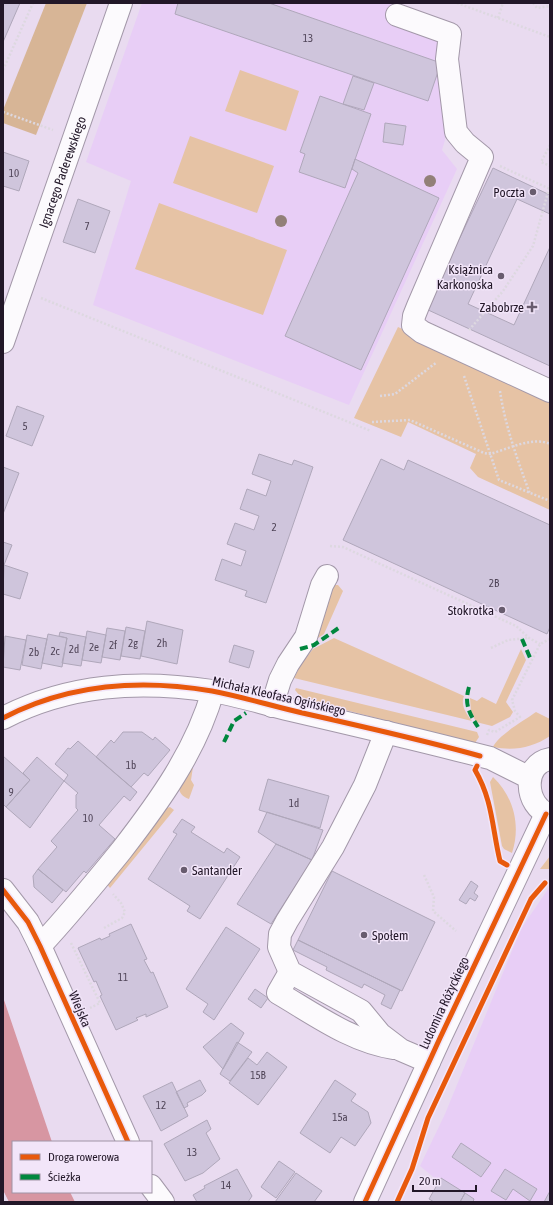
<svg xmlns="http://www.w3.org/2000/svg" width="553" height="1205" viewBox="0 0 553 1205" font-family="'Asap Condensed',sans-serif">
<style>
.built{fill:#e8cef6}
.green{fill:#e6c3a5}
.forest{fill:#d7b596}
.water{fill:#d796a2}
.building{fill:#cfc5dc;stroke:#afa7ba}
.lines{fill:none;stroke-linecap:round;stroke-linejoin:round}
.minor-casing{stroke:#a398a9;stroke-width:24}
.path{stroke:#ddd8e0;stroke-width:2.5;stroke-dasharray:2 2;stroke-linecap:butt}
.minor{stroke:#fcfafd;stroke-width:22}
.quiet{stroke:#00873e;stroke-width:4;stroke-dasharray:8 4;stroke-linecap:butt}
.cycleway-casing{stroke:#f2e5f9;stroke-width:8}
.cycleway{stroke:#e8590c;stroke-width:5}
.tree{fill:#928078}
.poi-dot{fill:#685c6e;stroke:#f2e5f9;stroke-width:1.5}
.labels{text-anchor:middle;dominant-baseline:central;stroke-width:3;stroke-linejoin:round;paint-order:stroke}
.number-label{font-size:11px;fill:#504558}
.street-label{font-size:13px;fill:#221728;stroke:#f2e5f9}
.poi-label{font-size:13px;fill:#221728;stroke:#f2e5f9;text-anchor:end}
</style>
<rect width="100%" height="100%" fill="#e9dbf0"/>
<path class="built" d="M142,3H388L443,23L441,50L445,140L442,150L457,169L349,405L93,305L131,181L86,162Z
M550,886V1202H480L470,1200L464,1194L438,1179L437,1180L420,1166L445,1114L521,929Z"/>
<path class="green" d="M240,70L299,91L286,131L225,111Z
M190,136L274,166L257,213L173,183Z
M159,203L287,250L263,315L135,269Z
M398,327L550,398V510L478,477L470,468L476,454L408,422L401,437L354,418Z
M334,585H338L343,591L324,634L315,640L331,587Z
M334,638L464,696C460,705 467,715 472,721L294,678L301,664L313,649Z
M521,649L526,660L506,702L513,712L510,717L492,726L476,722L471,712L470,698L477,701L482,697L496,704Z
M296,688L477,732L479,737L475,743L310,701L300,696L295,690Z
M536,712L550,719V736C532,748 514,751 493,747C498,735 525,720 536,712Z
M188,764L193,767L191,780L194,785L189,799C171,792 182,778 188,764Z
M493,777C514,797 521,826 512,853L504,849L502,846L490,782Z
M170,807L174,810L110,888L105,882L164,809Z
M550,856V869H540Z"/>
<path class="forest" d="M46,3H87L36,135L3,123V110Z"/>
<path class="water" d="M3,997L52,1142H13V1192H70L75,1202H9L3,1190Z"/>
<path class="building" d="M3,3H20L3,42Z
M178,3H269L441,63L428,101L175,14Z
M353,76L374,83L364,110L343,104Z
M320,96L371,114L345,188L299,172L305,154L300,152Z
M385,123L406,126L403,145L383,142Z
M3,152L29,161L19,191L3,186Z
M355,159L439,198L361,370L285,336L358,173L352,169Z
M493,168L550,195V214L517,199L468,304L514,325L550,247V366L426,309Z
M78,199L110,211L95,253L63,242Z
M17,406L44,416L32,446L6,436Z
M259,454L292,465L294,460L313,467L266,603L245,596L247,591L215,580L222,559L241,566L246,551L227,544L235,523L254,530L259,516L240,509L247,489L266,496L271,481L252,474Z
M381,459L404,470L408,460L550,525V627L547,634L343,540Z
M3,467L19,473L3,514Z
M3,542L12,545L4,565H3Z
M4,565L28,573L20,599L3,594Z
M147,621L183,630L177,664L141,656Z
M126,627L145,631L140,659L121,656Z
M107,628L125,631L120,660L102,657Z
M87,631L106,635L101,663L82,660Z
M60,632L86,637L81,666L62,663L67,638L59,636Z
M48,634L67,638L62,667L42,663Z
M27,635L47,639L41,669L22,665Z
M5,636L26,640L20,670L3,667Z
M234,645L254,651L249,668L229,662Z
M123,732H142L153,740L155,737L170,750L148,776L144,773L131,787L96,757L111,740L114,743Z
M78,741L137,792L130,801L124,796L99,825L115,839L86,873L84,871L66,892L38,869L57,847L51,841L78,810L76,808V795L78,793L64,781L68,775L55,764L68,748L70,749Z
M3,756L30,780L6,807L3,804Z
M37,757L64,781L30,828L6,807L30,780L23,773Z
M268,779L329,796L320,828L259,810Z
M267,812L323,830L312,860L276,844L258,832Z
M182,819L195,827L191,832L224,853L227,848L240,857L200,919L187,911L190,906L148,879L177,834L173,832Z
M276,844L312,860L271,924L237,904Z
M38,869L63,890L52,903L34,887L33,876Z
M332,871L435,922L402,991L298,940Z
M471,881L478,886L474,893L478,896L475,901L470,898L466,904L459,900Z
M131,924L147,959L144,960L151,973L153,972L168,1007L146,1017V1014L136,1018L138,1020L116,1030L100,996L102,995L96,981L94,982L78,948L100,938L101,940L110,936L109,934Z
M226,927L260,949L214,1020L203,1012L208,1004L186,989Z
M298,940L400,990L391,1009L381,1004L385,995L364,984L362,988L326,970L327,967L293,950Z
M255,989L268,998L261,1008L248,999Z
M231,1023L244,1033L223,1069L203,1047Z
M237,1042L252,1052L230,1081L220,1074Z
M267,1052L287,1067L258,1105L229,1083L248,1058L257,1065Z
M200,1080L206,1091L202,1095L187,1103L188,1106L184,1108L176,1092Z
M335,1080L356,1094L351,1101L368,1112L371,1123L355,1146L341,1137L330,1153L300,1133Z
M172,1082L188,1116L161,1131L143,1096Z
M207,1120L211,1129L206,1133L220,1159L203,1173L185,1181L164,1144Z
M461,1143L491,1163L481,1177L452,1157Z
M279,1161L295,1172L276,1198L261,1187Z
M237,1169L252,1196L248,1202H197L193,1195L205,1188L204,1186Z
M505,1169L537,1189L530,1201L513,1189L506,1200L491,1191Z
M296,1173L322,1191L314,1202H275Z
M441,1178L465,1193L460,1202H434L429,1199Z
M550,1191V1202H544Z
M465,1193L474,1199L473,1202H460Z"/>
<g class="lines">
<g class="minor-casing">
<g id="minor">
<path d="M397,15L450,34L447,59L456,132L465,143L482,157L418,306L414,316L413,325L422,332L550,391"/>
<path id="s1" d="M3,342L121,3"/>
<path d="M272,706L280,680L288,664L306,637L322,585L327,576"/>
<path d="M3,718C69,684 139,680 212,691C238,695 265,704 291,710C347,723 403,736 458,750L490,758L530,778"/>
<path d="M386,732L365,785L333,847L287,921L280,934L279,947L290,972L361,1011L380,1034L401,1050L429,1062"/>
<path d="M550,759C522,764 524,806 550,815"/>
<path d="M3,890L28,922L40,946L128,1142"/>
<path d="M40,946C69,915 95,883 121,851C159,802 196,751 213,691"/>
<path d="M290,972L278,993C314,1014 352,1042 394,1048"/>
<path d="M151,1186L163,1202"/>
<path d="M365,1202L440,1038L546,814"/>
</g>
</g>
<path class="path" d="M457,3L550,37
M533,3L537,8L550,6
M498,18L503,3
M3,70L33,3
M3,112L53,130
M550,145L541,162L550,166
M500,166L550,189
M41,298L371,431
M469,330L503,291L533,246L550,185
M464,376L499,480L550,501
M500,391C505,426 518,461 530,494
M380,396L395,394L437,362
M372,422L410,420L484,453L490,454C508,449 533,436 550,444
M330,546L343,547L516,626L529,638L540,644
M491,648L508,640L528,638
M487,735L489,730L495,732L520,717L515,711L512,700L540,644L550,639
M424,875L434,897L433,911L456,931
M104,928L122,918L125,912L121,903L113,894
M71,943L100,1003L90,1008"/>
<use href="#minor" class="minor"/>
<path class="quiet" d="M522,639L531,660
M300,649L314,645L340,627
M469,687C464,704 469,713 478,727
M224,742L234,721L246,713"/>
<g class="cycleway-casing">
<path id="cycleway" d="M3,718C68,684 141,679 212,691C244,697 275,707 307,714C365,727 423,740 480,756
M477,766L475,770C493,801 492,828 500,861L507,865
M3,890L28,922L40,946L128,1142
M365,1202L440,1038L546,814
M397,1202L412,1169L428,1118L531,899L545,883"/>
</g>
<use href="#cycleway" class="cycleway"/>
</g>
<g class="tree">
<circle cx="430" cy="181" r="6"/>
<circle cx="281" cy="221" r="6"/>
</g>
<g class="poi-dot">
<circle cx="533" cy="192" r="4"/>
<circle cx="501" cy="276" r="4"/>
<path d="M530 301h4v4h4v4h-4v4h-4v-4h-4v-4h4z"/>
<circle cx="502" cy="610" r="4"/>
<circle cx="184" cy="870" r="4"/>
<circle cx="364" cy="935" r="4"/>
</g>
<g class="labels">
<g class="number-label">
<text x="308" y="38">13</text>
<text x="14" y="173">10</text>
<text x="87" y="226">7</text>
<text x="25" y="426">5</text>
<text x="274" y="527">2</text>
<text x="494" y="583">2B</text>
<text x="133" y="643">2g</text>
<text x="162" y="643">2h</text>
<text x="113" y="645">2f</text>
<text x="94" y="647">2e</text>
<text x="74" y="649">2d</text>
<text x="55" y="651">2c</text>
<text x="34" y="652">2b</text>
<text x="131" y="765">1b</text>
<text x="11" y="792">9</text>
<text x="294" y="803">1d</text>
<text x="88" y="818">10</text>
<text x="123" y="977">11</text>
<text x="258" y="1075">15B</text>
<text x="161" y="1105">12</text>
<text x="340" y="1117">15a</text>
<text x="192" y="1152">13</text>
<text x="226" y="1185">14</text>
</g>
<g class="street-label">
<text stroke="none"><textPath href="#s1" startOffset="180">Ignacego Paderewskiego</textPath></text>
<text transform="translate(279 696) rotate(13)">Michała Kleofasa Ogińskiego</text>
<text transform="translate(444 1003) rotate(-65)">Ludomira Różyckiego</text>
<text transform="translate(80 1009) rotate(67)">Wiejska</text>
</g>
<g class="poi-label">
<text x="525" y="192">Poczta</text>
<text x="493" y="269">Książnica<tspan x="493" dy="15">Karkonoska</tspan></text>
<text x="524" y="307">Zabobrze</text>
<text x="494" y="610">Stokrotka</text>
<text x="192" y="870" text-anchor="start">Santander</text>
<text x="372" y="935" text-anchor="start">Społem</text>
</g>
</g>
<rect width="553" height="1205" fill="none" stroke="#221728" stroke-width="8"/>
<rect x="12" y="1141" width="140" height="52" fill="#f2e5f9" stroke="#9f93a5"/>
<rect x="20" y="1154" width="20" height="6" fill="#e8590c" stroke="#9f93a5"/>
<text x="48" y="1161" font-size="12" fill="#221728">Droga rowerowa</text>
<rect x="20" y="1174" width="20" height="6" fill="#00873e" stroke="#9f93a5"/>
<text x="48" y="1181" font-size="12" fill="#221728">Ścieżka</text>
<path d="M413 1185v6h63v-6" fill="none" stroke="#221728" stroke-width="2"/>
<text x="419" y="1185" font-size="12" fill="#221728" stroke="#f2e5f9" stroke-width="3" paint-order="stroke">20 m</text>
</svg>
